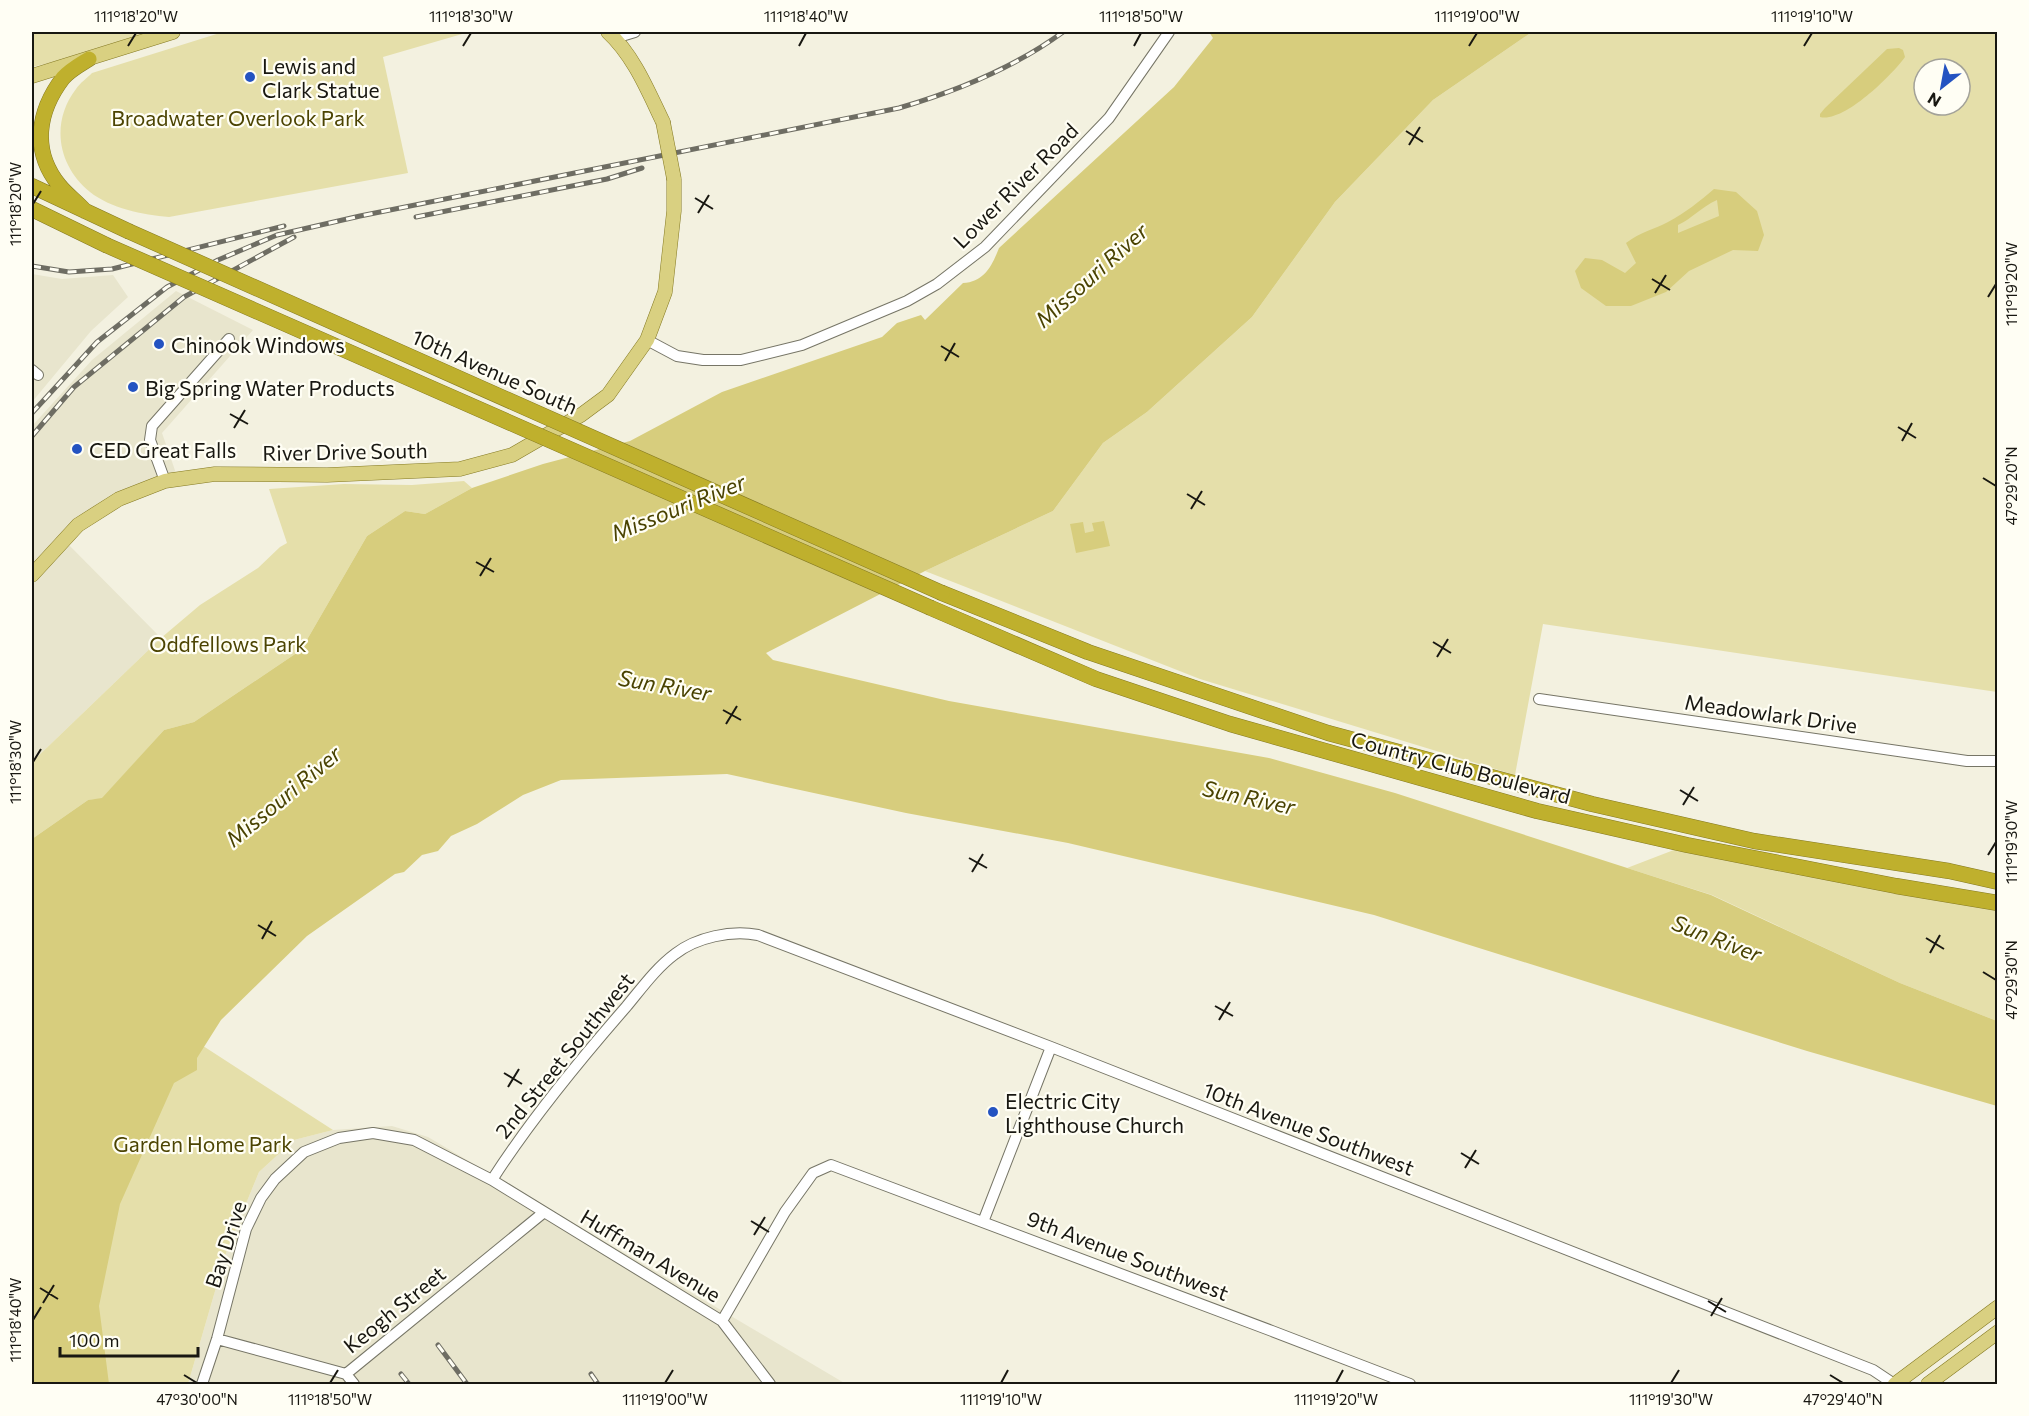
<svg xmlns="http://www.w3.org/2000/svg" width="2029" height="1416" viewBox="0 0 2029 1416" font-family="Commissioner,sans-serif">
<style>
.built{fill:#e8e5cd}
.green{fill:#e5dfaa;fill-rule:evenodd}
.water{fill:#d7cd7d;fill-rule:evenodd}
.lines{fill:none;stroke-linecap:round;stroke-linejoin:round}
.minor-casing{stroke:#767566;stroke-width:12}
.major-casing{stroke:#857a23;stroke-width:15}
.highway-casing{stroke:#857a23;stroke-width:16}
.minor{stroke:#fff;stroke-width:10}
.major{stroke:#d9d081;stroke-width:14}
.highway{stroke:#bfb02d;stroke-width:15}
.rail-casing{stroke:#6e6d63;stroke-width:5}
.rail{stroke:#fffef4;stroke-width:3;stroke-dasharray:9;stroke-linecap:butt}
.major-bridge-casing{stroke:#857a23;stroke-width:15;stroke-linecap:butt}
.highway-bridge-casing{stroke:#857a23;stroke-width:16;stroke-linecap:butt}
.major-bridge{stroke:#d9d081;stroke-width:14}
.highway-bridge{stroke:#bfb02d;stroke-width:15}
.ticks{fill:none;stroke:#181711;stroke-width:2}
.poi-dot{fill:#2453c1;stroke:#fffef4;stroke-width:2}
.labels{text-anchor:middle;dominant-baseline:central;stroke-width:4.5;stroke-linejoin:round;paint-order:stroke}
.poi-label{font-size:21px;fill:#181711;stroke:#fffef4;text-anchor:start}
.park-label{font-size:21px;fill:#4c4402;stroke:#fffef4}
.street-label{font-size:21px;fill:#181711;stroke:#fffef4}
.water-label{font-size:22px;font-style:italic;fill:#494200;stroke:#fffef4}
.neatline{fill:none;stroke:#181711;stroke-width:2}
.ticks-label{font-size:15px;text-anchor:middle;fill:#181711}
</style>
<rect width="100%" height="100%" fill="#f3f1e0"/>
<path class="built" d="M32,274L62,279L113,275L128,297L91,331L32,402Z
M176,291L253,330L162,433L178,479L119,499L64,540L161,638L32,762V426L92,360Z
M392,1126L428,1137L846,1384H188L227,1250L259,1172L294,1140L333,1130Z"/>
<path class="green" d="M32,32H147L70,58L32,67Z
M223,32H469L383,57L408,173L169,217C143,215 110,208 90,192C58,166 50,123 76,89C80,83 87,78 92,73Z
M1532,32H1997V692L1543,624L1515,775L1200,679L925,571L1053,511L1103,443L1147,412L1252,317L1335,202L1433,100ZM1924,69H1960V105H1924Z
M464,481L472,488L425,514L405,511L367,536L301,650L194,722L164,730L102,799L88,800L32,839V762L161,638L200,605L258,568L280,547L287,543L269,489L344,484L412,485Z
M1679,848L1997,907V1021L1900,983L1712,895L1627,868Z
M197,1042L333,1130L294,1140L259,1172L227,1250L188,1384H99L94,1343L99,1249L148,1113Z"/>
<path class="water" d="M1209,32H1532L1433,100L1335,202L1252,317L1147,412L1103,443L1053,511L925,571L766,653L773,660L949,701L1269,758L1395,793L1711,895L1900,983L1997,1021V1106L1807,1051L1374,915L1068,843L906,813L727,774L561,780L523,795L477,824L451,836L438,851L422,855L404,872L395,874L307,936L221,1020L197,1058V1070L174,1083L120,1204L99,1306L109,1384H32V839L88,800L102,798L164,730L194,722L301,650L367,536L405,511L425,514L472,488L543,464L630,441L722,392L882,337L897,323L921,315L925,320L963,283C984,282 992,266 999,248L1174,87L1213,38Z
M1899,48L1903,50L1905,57C1892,75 1844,123 1820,117V114L1825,108L1887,49Z
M1714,189L1736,192L1757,211L1764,235L1758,251L1733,250L1689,271L1666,292L1631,306H1606L1581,288L1575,271L1585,258L1602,260L1625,273L1636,263L1626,243C1642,231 1653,230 1668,222C1685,213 1700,201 1714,189ZM1717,200L1719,216L1678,233V225C1693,218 1701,207 1717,200Z
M1104,521L1110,546L1076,553L1070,524L1083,522L1085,533L1094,531L1092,523Z"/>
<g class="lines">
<g class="minor-casing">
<path id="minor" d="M615,38L635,32
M647,340L677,356L703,360H741L802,345L907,301L937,284L985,247L1109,118L1169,32
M32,370L38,375
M165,481L150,440L152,426L229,339
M1539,699L1967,761H1998
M492,1180C531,1119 578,1062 626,1007C641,989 656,968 675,954C697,937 731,930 758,935L1051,1047L1873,1370L1894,1384
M983,1222L1051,1047
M722,1321L785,1212L813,1173L831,1165L1272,1331L1410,1384
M217,1339L346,1374L543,1213
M346,1374L354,1384
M202,1384L217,1339L246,1229L261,1198L275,1179L304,1152L339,1138L373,1133L414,1140L492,1180L722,1321L770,1384"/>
</g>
<g class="major-casing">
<path id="major" d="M608,32C634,56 648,91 663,122
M32,76L173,32
M32,575L78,525L119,499L165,481L215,474L327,475L460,469L512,455L581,415L608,395L647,340L665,292L674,211V179
M1895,1384L1998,1307
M1928,1384L1998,1332"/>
</g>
<g class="highway-casing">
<path id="highway" d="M32,186L128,231
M32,209L106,245
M85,211C77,202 66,194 59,185C31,150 38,111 63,78C70,70 81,64 89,59
M942,593L1088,652L1328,733L1592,804L1754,841L1949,871L1998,882
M931,608L1096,679L1230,724L1537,811L1687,845L1896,886L1998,903"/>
</g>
<use href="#minor" class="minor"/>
<use href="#major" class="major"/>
<use href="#highway" class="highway"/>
<g class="rail-casing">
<path id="rail" d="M416,217L607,179L642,168
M32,266L69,272L112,269L284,226
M32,413L97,342L167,287L218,260L277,235L360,216L899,108C957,91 1014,68 1063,32
M32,436L74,387L184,297L294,237
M438,1345L467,1384
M401,1374L409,1384
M591,1374L598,1384"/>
</g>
<use href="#rail" class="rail"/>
<g class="major-bridge-casing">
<path id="major-bridge" d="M663,122L674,179"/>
</g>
<g class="highway-bridge-casing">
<path id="highway-bridge" d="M128,231L942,593
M106,245L931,608"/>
</g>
<use href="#major-bridge" class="major-bridge"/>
<use href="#highway-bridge" class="highway-bridge"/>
</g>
<path class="ticks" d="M128,46L136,33M463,46L471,33M799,46L806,33M1134,46L1141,33M1469,46L1477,33M1804,46L1812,33M1406,131L1423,142M1409,145L1420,127M695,198L713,209M33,204L41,191M698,213L709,195M1652,279L1670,290M1655,293L1666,275M1988,297L1996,284M941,346L959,357M945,361L955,343M230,414L248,424M1898,427L1916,438M234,428L245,410M1902,441L1912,423M1983,478L1996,486M1187,494L1205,505M1191,509L1202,491M476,562L494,572M480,576L491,558M1433,642L1451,653M1437,657L1448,639M723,710L741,720M726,724L737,706M33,762L41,749M1680,790L1698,801M1683,805L1694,787M1988,855L1996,842M969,858L987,868M972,872L983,854M258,925L276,936M1926,938L1944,949M262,939L272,921M1930,953L1940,935M1983,972L1996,980M1215,1006L1233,1016M1219,1020L1230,1002M504,1073L522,1084M508,1087L519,1069M1461,1153L1479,1164M1465,1168L1476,1150M751,1221L769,1232M754,1235L765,1217M40,1288L58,1299M1708,1301L1726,1312M43,1303L54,1285M1711,1316L1722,1298M33,1320L41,1307M184,1375L197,1383M1830,1375L1843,1383M330,1383L338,1370M665,1383L673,1370M1001,1383L1008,1370M1336,1383L1343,1370M1671,1383L1679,1370"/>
<g class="poi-dot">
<circle cx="250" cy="77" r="6"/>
<circle cx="159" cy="344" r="6"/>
<circle cx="133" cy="387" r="6"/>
<circle cx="77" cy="449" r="6"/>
<circle cx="993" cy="1112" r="6"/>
</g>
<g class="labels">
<g class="poi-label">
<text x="262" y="65">Lewis and<tspan x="262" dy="24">Clark Statue</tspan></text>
<text x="171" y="344">Chinook Windows</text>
<text x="145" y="387">Big Spring Water Products</text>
<text x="89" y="449">CED Great Falls</text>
<text x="1005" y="1100">Electric City<tspan x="1005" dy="24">Lighthouse Church</tspan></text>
</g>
<g class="park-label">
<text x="238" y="117">Broadwater Overlook Park</text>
<text x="228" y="643">Oddfellows Park</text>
<text x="203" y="1143">Garden Home Park</text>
</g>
<g class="street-label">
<text transform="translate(1015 185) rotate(-45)">Lower River Road</text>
<text transform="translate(495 371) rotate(24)">10th Avenue South</text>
<text transform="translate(345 451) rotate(-1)">River Drive South</text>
<text transform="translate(1771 713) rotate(8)">Meadowlark Drive</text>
<text transform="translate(1461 767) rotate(15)">Country Club Boulevard</text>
<text transform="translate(564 1055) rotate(-51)">2nd Street Southwest</text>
<text transform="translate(1309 1128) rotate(21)">10th Avenue Southwest</text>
<text transform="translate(225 1244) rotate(-72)">Bay Drive</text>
<text transform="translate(651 1255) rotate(31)">Huffman Avenue</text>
<text transform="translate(1128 1255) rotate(21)">9th Avenue Southwest</text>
<text transform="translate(394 1309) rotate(-39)">Keogh Street</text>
</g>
<g class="water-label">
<text transform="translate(1091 275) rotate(-42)">Missouri River</text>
<text transform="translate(678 507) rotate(-22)">Missouri River</text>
<text transform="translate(665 685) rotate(10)">Sun River</text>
<text transform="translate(283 796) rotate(-40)">Missouri River</text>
<text transform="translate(1249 797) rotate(12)">Sun River</text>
<text transform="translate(1717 938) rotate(21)">Sun River</text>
</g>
</g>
<rect width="2029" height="1416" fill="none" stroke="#fffef4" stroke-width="66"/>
<g transform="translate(1942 87) rotate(211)"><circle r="28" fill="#fffef4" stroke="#a3a299" stroke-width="1.5"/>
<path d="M0-4.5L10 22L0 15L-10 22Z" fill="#2453c1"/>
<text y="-9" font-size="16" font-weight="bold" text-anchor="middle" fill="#181711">N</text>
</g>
<path d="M60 1347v9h138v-9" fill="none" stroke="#181711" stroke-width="3"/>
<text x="69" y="1347" font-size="18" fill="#181711" stroke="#fffef4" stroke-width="4.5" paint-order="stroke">100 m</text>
<rect x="33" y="33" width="1963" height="1350" class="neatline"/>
<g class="ticks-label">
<text x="136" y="22">111°18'20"W</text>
<text x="471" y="22">111°18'30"W</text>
<text x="806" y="22">111°18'40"W</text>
<text x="1141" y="22">111°18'50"W</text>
<text x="1477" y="22">111°19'00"W</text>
<text x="1812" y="22">111°19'10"W</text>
<text transform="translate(16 204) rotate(-90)" y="5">111°18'20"W</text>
<text transform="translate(2012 284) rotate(-90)" y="5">111°19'20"W</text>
<text transform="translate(2012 486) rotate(-90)" y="5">47°29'20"N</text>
<text transform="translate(16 762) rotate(-90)" y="5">111°18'30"W</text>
<text transform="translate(2012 842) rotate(-90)" y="5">111°19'30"W</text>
<text transform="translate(2012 980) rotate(-90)" y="5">47°29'30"N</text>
<text transform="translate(16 1320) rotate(-90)" y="5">111°18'40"W</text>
<text x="197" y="1405">47°30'00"N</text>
<text x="330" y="1405">111°18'50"W</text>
<text x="665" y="1405">111°19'00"W</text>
<text x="1001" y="1405">111°19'10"W</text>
<text x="1336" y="1405">111°19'20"W</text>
<text x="1671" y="1405">111°19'30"W</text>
<text x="1843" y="1405">47°29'40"N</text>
</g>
</svg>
